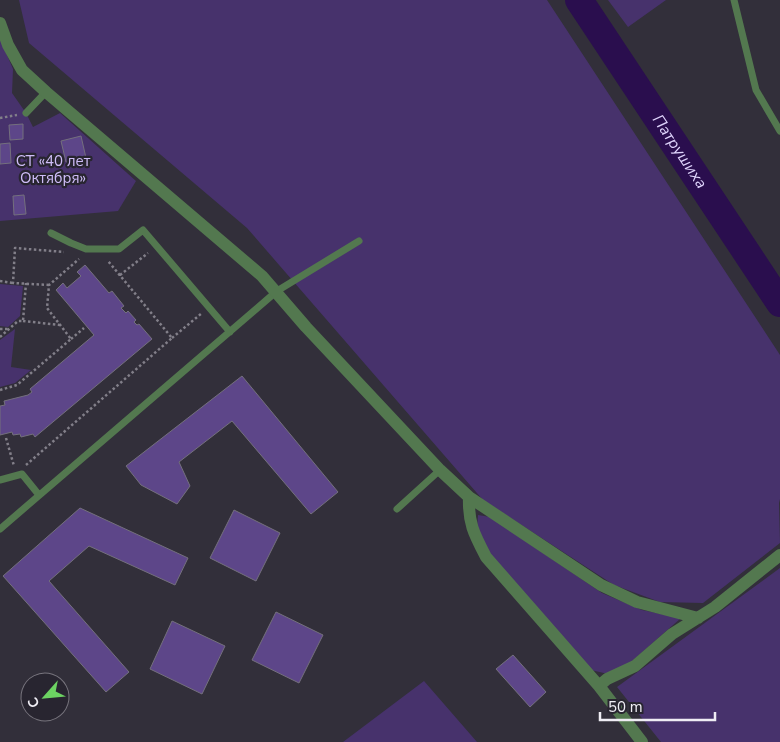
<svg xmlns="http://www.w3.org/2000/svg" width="780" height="742" viewBox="0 0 780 742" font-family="'Nunito Sans',sans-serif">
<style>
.green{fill:#47326c}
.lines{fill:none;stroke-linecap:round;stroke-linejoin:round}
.river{stroke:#2a0e4e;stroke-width:28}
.building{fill:#5d4689;stroke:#74707d}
.path{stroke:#827f89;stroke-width:2.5;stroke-dasharray:2.5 2.5;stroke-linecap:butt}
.service{stroke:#53784f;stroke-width:7}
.minor{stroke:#53784f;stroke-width:12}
.labels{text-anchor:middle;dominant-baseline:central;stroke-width:4.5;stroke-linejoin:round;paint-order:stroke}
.park-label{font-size:15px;fill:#cfbdf8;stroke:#282530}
.water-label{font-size:16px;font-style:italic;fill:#ded3fb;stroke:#282530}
</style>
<rect width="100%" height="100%" fill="#322f3a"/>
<path class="green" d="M19,0H547L780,355V499L779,503L780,543L703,603L660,602L614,585L483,500L247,228L29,43Z
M608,0H666L628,27Z
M0,39L13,69L12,93L26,113L33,127L60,113L136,181L118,211L0,221Z
M0,284L23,286L20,316L8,327L0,326Z
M15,329L11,367L31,370L15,383L0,387V340Z
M478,515L490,517L602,593L642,610L681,618L631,662L608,674L591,670L485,549L477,529Z
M780,568V742H661L617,687Z
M424,681L477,742H343Z"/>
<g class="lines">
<path class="river" id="s1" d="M579,0L780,303"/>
</g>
<path class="building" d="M23,124V139L10,140L9,125Z
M81,136L86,158L66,162L61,141Z
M10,143L11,163L0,164V144Z
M24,195L26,214L14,215L13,196Z
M85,265L109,293L112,291L124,306L121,308L126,313L128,311L136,320L134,322L137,325L139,324L152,339L35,437L33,434L21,437L20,434L13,435L12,432L0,435V406L5,405L4,401L28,395L32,392L30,389L94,335L56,290L63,283L67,288L81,276L77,272Z
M242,376L338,492L311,514L232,421L179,462L190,486L177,504L141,485L126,466Z
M80,508L188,558L175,585L89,546L49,581L129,672L106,692L3,576Z
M234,510L280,533L256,581L210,558Z
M276,612L323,635L299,683L252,660Z
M172,621L225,646L202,694L150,669Z
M513,655L546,692L530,707L496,669Z"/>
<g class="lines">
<path class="path" d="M0,118L17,115
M120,275L148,253
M0,281L13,283
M49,285L13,283L15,248L64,252
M23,321L60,325
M0,329H8
M0,337L18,321H23L26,283
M172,338L202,313
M71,339L84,328
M0,390L17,385L71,339L47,308L49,285L79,259
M6,438L14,466
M26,465L172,338L108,261"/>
<path class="service" d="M734,0L756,90L780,131
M26,113L46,92
M51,233L71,243L86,249H119L143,230L230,332
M0,480L22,474L39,495
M397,509L440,470
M0,529L277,291L359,241"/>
<path class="minor" d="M0,23L8,45L22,70L46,92L262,276L306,327L440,470L469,497C468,523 474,534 486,557L599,686L642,742
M469,497L601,585L637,602L698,618
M599,686L607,679L635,666L672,634L715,607L780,555"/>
</g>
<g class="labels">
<g class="park-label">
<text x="53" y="161">СТ «40 лет<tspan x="53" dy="17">Октября»</tspan></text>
</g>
<g class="water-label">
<text stroke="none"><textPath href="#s1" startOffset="182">Патрушиха</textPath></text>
</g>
</g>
<g transform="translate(45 697) rotate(243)"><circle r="24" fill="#282530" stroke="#78757e"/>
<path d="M0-4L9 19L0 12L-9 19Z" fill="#6cd362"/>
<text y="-8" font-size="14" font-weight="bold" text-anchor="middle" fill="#efedf4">С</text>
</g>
<path d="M600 712v8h115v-8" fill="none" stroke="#efedf4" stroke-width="2.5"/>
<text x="608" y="712" font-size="15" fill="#efedf4" stroke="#282530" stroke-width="4" paint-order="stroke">50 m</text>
</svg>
